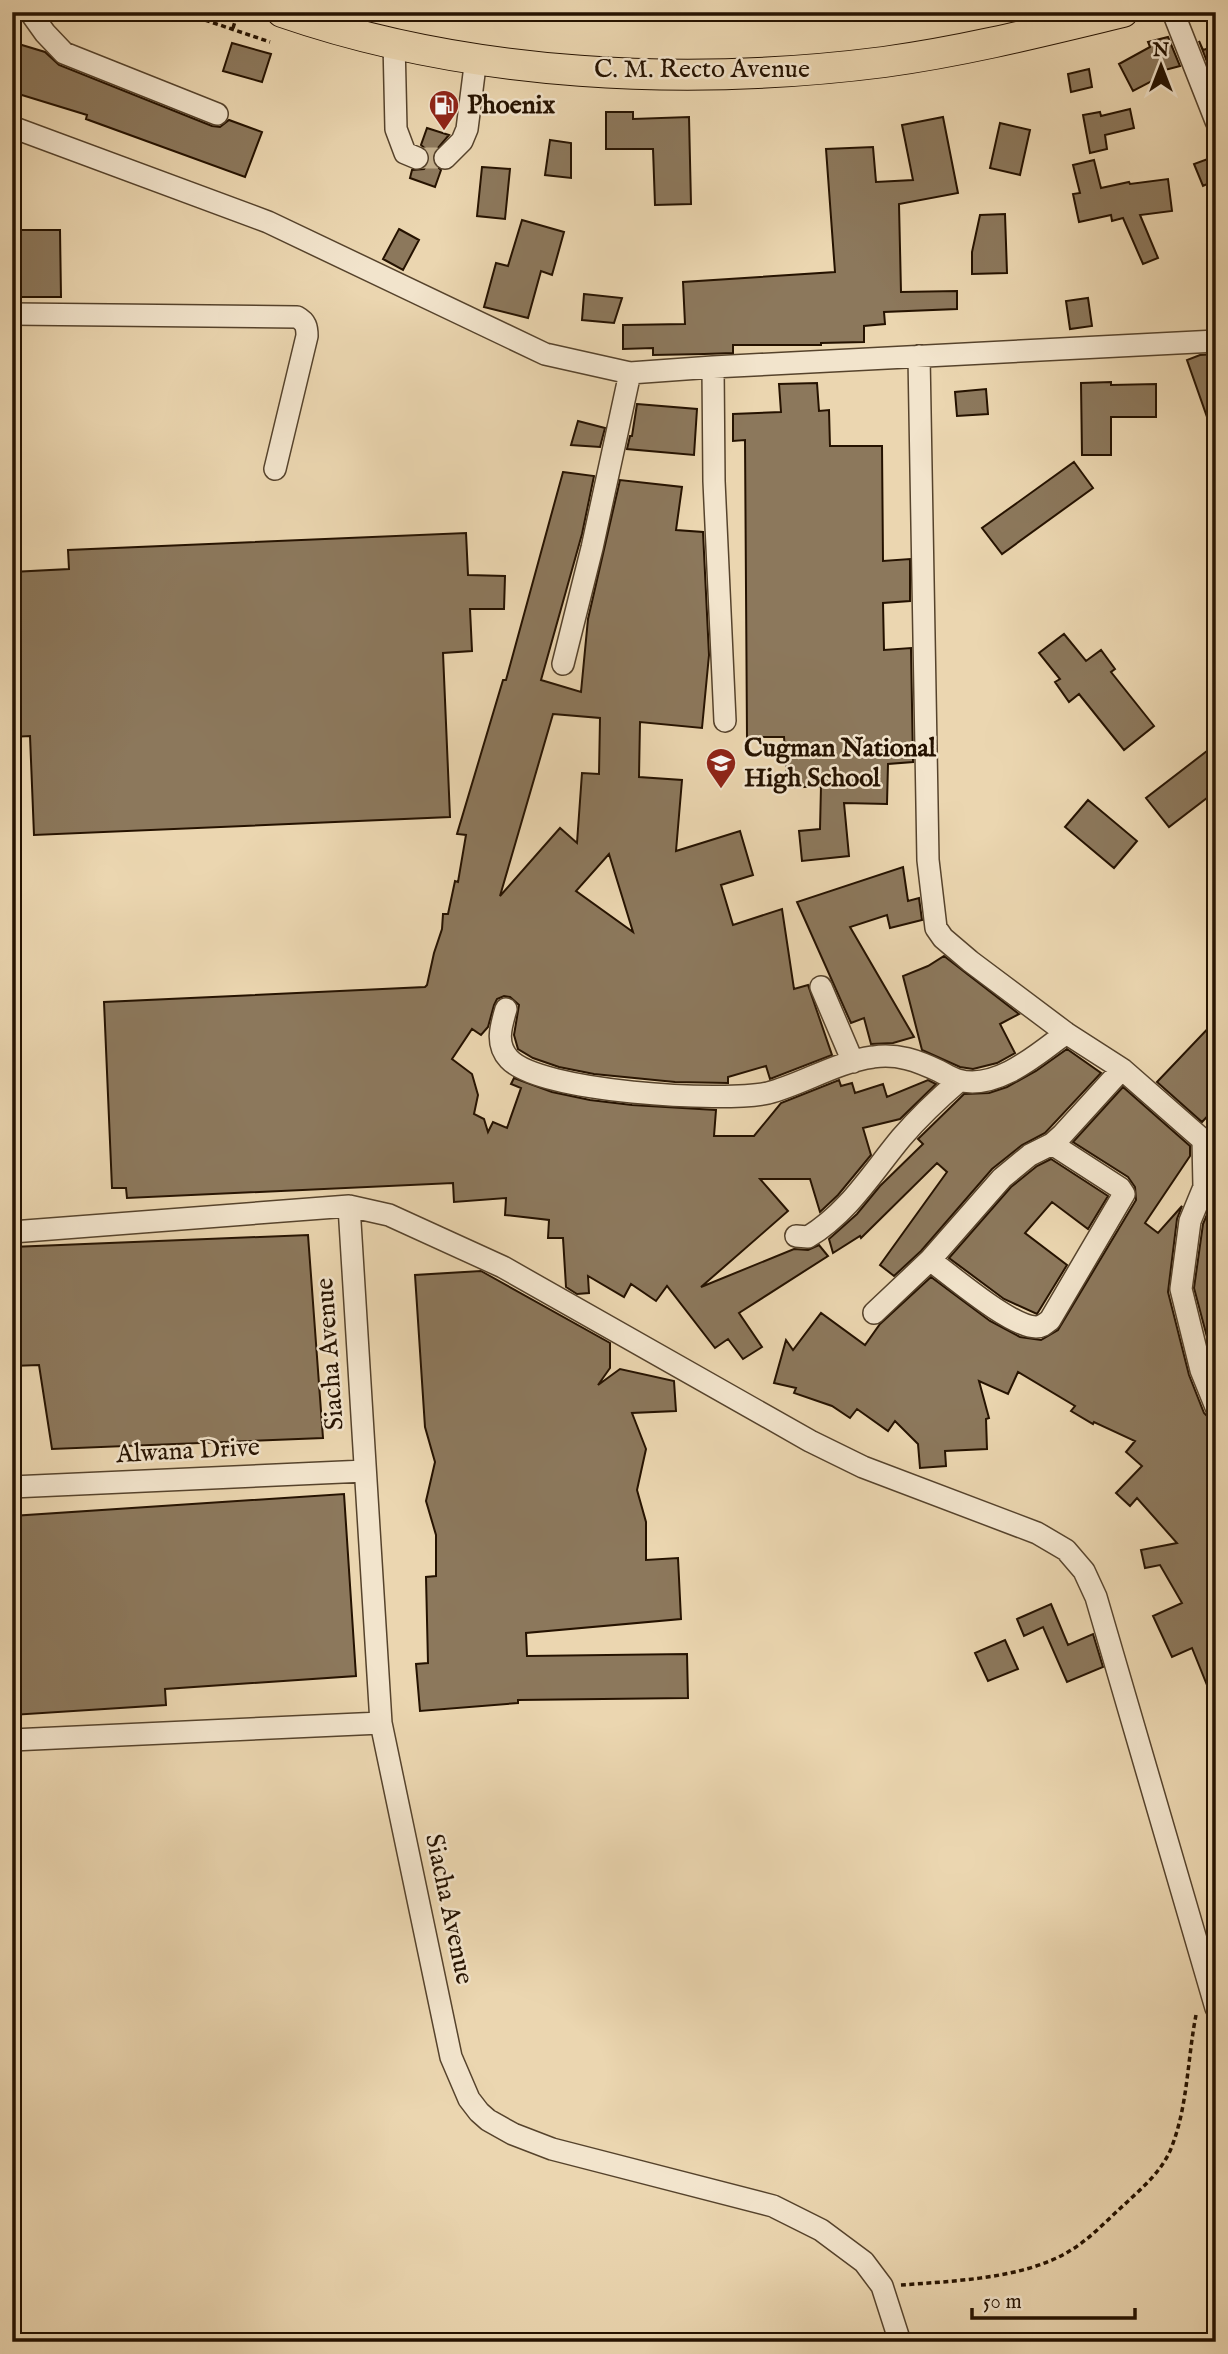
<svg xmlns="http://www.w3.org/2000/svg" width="1228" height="2354" viewBox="0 0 1228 2354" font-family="'IM FELL English',serif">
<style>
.building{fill:#8c785c;stroke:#251200;stroke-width:2;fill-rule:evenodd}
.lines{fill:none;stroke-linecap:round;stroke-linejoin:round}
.minor-tunnel{stroke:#c3af8d;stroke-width:21;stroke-dasharray:21 10;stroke-linecap:butt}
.minor-casing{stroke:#56432c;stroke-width:24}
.highway-casing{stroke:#251200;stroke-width:32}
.path{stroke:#251200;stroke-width:3.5;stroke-dasharray:5 3.5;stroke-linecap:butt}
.minor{stroke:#f2e4cc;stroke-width:21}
.highway{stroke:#ebd6b0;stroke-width:30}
.labels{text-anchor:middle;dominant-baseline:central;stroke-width:5;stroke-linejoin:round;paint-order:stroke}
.street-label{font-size:26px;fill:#251200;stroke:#f2e4cc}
.poi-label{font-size:26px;font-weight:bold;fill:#251200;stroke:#f2e4cc;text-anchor:start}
</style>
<rect width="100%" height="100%" fill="#ebd6b0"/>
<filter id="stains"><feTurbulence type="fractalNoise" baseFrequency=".00286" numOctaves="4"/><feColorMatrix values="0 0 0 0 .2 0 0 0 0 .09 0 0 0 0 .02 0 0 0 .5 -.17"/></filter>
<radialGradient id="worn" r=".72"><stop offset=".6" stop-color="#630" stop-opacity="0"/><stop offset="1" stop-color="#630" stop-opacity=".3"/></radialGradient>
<path class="building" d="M1168,37L1180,66L1157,72L1160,76L1156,77V79L1133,91L1119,64L1150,47L1148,42Z
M1199,41L1203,50L1216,46V85Z
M12,42L45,52L59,65L212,126L220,127L229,120L262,132L245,177L86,119L87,115L12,92Z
M232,43L271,54L262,82L223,71Z
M1089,69L1092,87L1071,92L1068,74Z
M1130,109L1134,128L1105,135L1107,149L1090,153L1083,115L1100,112L1101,116Z
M606,112H633V119L689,117L691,204L655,205L653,149H606Z
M943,117L958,193L899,204L901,292L957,291V309L884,312L885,324L864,326V342L821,343V345H733V353L704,354L653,355V348L623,349V325L685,324L683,282L835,272L826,149L873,147L876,182L913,180L902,125Z
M1000,123L1030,130L1020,175L990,168Z
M427,128L449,135L432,155L433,162L441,170L435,187L410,178L412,170L424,169L429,162L428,151L421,145Z
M550,140L571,143V178L545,175Z
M1216,156V180L1203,186L1194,164Z
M1094,160L1101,188L1129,182L1130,184L1168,179L1172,211L1140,215L1158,258L1143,264L1123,218L1112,221L1111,215L1079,222L1073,194L1080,193L1073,165Z
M482,167L510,169L505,219L477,216Z
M1005,214L1007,273L972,274V252L980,215Z
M522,220L564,232L552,275L541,271L528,318L484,307L496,263L508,266Z
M399,229L419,240L403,270L383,259Z
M12,230H60L61,297H12Z
M584,294L622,298L614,323L582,320Z
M1088,298L1092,326L1070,329L1066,301Z
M1216,354V433L1213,434L1187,360L1200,355Z
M1111,382V385L1156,384V417H1111V455H1082L1081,383Z
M817,383L819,411L829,410L830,446H882L883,561L910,559V601L883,603L884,650L911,648L913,762L888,764L887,804L844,803L849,856L802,861L799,831L820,829L821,786L788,788L784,737H747L745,440L733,441V414L781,412L779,384Z
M986,389L988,414L957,416L955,392Z
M637,404L697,409L694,455L627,449L630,436H632Z
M578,421L605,428L600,447L571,445Z
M1074,462L1093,488L1002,554L982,528Z
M563,472L594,476L582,534L541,680L581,692L588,619L620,480L682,487L676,530L703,532L709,655L702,728L640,722L639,777L682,780L676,851L740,831L753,875L721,885L733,925L782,909L794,989L808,985L832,1055L770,1079L766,1066L728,1077V1083L675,1082L594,1074L559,1067L533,1058L518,1049L514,1035L519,1005L510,997L504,996L497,999L494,1005L488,1027L481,1035L472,1029L452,1059L472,1074L478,1095L474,1114L484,1119L488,1132L493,1122L507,1128L521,1088L511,1084L514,1078L552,1092L590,1100L632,1105L716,1110L714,1136H754L781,1103L839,1080L841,1086L852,1083L855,1093L883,1084L887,1097L928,1080L936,1084L900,1119L863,1128L871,1155L838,1195L820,1212L810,1179H760L788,1211L701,1287L794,1249L808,1250L819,1245L828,1256L739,1313L762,1347L743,1359L728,1339L715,1348L667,1286L656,1301L631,1284L624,1297L588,1276L589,1293L577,1294L566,1287L563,1238H548L549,1220L505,1215L506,1198L454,1202L453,1183L127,1198L126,1188H112L104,1002L425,987L427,985L434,953L442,929L443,914H448L455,881L458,882L466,835L457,834L503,680H506ZM553,714L600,718L599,774L582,773L577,843L560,828L500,896ZM609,854L633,932L576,891Z
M466,533L468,575L505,576L504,609H470L472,651L443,653L450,817L34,835L30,736L12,737V572L69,569L68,550Z
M1064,634L1086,661L1101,650L1115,669L1111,672L1154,726L1124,750L1079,694L1069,702L1055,682L1060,679L1039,653Z
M1216,744V791L1169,827L1146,798Z
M1088,800L1137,841L1114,868L1065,827Z
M903,867L908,901L919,898L922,920L890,928L887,915L850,927L914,1037L893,1043L871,1044L864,1018L851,1023L797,902Z
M944,956L1019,1014L1000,1024L1015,1053L997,1063L973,1069L960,1067L922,1050L903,976L928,966Z
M1216,1020V1107L1202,1122L1157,1082Z
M1067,1049L1101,1073L1045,1133L1022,1145L992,1169L921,1251L894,1276L880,1265L947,1172L937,1163L861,1238L860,1236L833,1253L829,1239L857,1214L880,1186L923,1144L918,1139L960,1098L964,1094L989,1093L1007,1087L1036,1071Z
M1123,1087L1190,1146V1156L1145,1223L1158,1233L1182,1206L1177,1219L1168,1292L1189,1375L1204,1413L1209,1418L1216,1420L1215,1705L1192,1648L1172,1657L1153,1616L1182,1603L1160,1565L1145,1568L1141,1550L1177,1543L1137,1498L1130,1506L1116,1493L1142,1466L1126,1452L1135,1441L1094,1422L1093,1424L1071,1411L1075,1406L1018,1372L1008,1394L979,1381L989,1418L986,1419L987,1449L945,1451L946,1466L920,1468L918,1444L895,1421L888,1431L857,1409L850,1418L832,1406L794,1393L796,1388L774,1383L786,1340L793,1350L821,1313L865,1345L880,1324L931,1277L990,1321L1020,1337L1041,1340L1058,1330L1136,1200L1135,1187L1128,1177L1073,1142Z
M1051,1159L1108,1196L1088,1229L1052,1202L1025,1233L1067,1265L1037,1314L1004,1299L949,1258L1011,1187L1037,1166Z
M1216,1193V1371L1194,1288L1203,1224Z
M308,1235L323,1438L52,1449L39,1365L12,1366V1247Z
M481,1271L610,1343V1368L598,1385L620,1369L674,1381L676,1411L632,1413L646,1449L637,1490L646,1522V1560L678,1558L681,1619L526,1633L527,1656L687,1654L688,1698L518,1700V1703L420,1711L416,1664L428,1663L426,1577L436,1576V1535L426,1501L435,1462L425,1427L415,1275Z
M344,1494L356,1676L165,1689L166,1705L12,1715V1516Z
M1051,1604L1068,1645L1093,1634L1103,1667L1067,1682L1043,1627L1024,1636L1017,1619Z
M1005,1640L1018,1669L988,1681L975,1653Z"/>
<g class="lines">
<path class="minor-tunnel" d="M417,158H445"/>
<g class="minor-casing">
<path id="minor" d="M30,12L45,33L64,53L217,114
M1173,12L1216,121
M394,42L396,129L405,153L417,158
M12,127L268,222L545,354L630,373L713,367L1216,341
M445,158L462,141L467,129L476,58
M12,314L297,317C306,322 307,327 307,336L275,469
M919,356L928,860L936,928L943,938L970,961L1066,1033L1122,1069L1203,1140L1216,1145
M713,367L714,481L725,721
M563,664L592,548L630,373
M821,987L853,1062
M506,1009C501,1026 495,1044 509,1059C539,1092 723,1103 768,1093C803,1084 836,1062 873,1057C897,1053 918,1061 939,1071C945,1074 951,1078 958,1080C996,1091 1038,1054 1066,1033
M1203,1140L1204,1187L1190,1221L1181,1289L1201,1370L1216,1407
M349,1206L381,1723L451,2057L469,2099L479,2112L488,2120L513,2134L552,2149L773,2206L821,2230L864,2262L882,2286L900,2342
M12,1232L349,1206L389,1215L503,1267L810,1441L863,1467L1037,1533L1066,1550L1084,1571L1096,1597L1216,2008
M796,1236L808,1237C848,1213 872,1173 901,1138C919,1117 938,1099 959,1081
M930,1260C952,1276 1011,1327 1036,1327C1042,1327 1045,1324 1050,1320L1124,1194L1120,1188L1052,1144
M874,1313L930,1260L1002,1178L1030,1155L1052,1144L1062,1135L1122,1069
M12,1487L365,1471
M12,1740L381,1723"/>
</g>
<g class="highway-casing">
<path id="highway" d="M282,12C470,77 688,87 884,62C965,51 1044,31 1123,12"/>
</g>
<path class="path" d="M205,20L270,42
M233,28L238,12
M901,2285C953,2281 1022,2279 1068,2252C1089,2240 1107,2220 1125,2204C1142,2188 1160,2173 1170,2151C1188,2108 1187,2061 1196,2015"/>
<use href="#minor" class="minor"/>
<use href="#highway" class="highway"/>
</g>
<defs>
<g id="fuel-pin" transform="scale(1.575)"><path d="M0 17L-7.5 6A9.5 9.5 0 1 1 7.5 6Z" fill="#8f2418" stroke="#f2e4cc"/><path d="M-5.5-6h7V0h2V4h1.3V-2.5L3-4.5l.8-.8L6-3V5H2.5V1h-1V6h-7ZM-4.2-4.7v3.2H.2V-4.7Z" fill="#fff"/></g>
<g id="school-pin" transform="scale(1.575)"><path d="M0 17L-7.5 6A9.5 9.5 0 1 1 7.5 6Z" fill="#8f2418" stroke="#f2e4cc"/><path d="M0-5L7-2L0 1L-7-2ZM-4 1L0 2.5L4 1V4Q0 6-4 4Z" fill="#fff"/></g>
</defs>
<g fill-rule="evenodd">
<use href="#fuel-pin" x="444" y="105"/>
<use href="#school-pin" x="721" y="763"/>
</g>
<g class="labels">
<g class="street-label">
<text x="702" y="69">C. M. Recto Avenue</text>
<text transform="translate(330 1354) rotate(-94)">Siacha Avenue</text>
<text transform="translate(188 1451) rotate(-3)">Alwana Drive</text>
<text transform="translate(449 1909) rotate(78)">Siacha Avenue</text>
</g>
<g class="poi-label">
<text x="467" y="105">Phoenix</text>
<text x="744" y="748">Cugman National<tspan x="744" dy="30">High School</tspan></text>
</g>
</g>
<rect width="1228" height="2354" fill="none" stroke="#ebd6b0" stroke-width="42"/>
<rect x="14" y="14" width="1200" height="2326" fill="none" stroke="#251200" stroke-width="3.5"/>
<rect x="21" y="21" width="1186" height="2312" fill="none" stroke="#251200" stroke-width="2"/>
<g transform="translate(1161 66)" stroke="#f2e4cc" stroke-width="5" paint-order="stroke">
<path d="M0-5L12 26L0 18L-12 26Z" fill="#251200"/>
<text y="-10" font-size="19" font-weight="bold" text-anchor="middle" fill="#251200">N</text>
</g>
<path d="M972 2308v10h163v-10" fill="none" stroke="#251200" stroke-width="3.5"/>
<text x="983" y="2308" font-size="21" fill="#251200" stroke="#f2e4cc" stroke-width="5" paint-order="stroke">50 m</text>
<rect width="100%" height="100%" filter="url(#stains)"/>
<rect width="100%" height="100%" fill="url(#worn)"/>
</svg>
